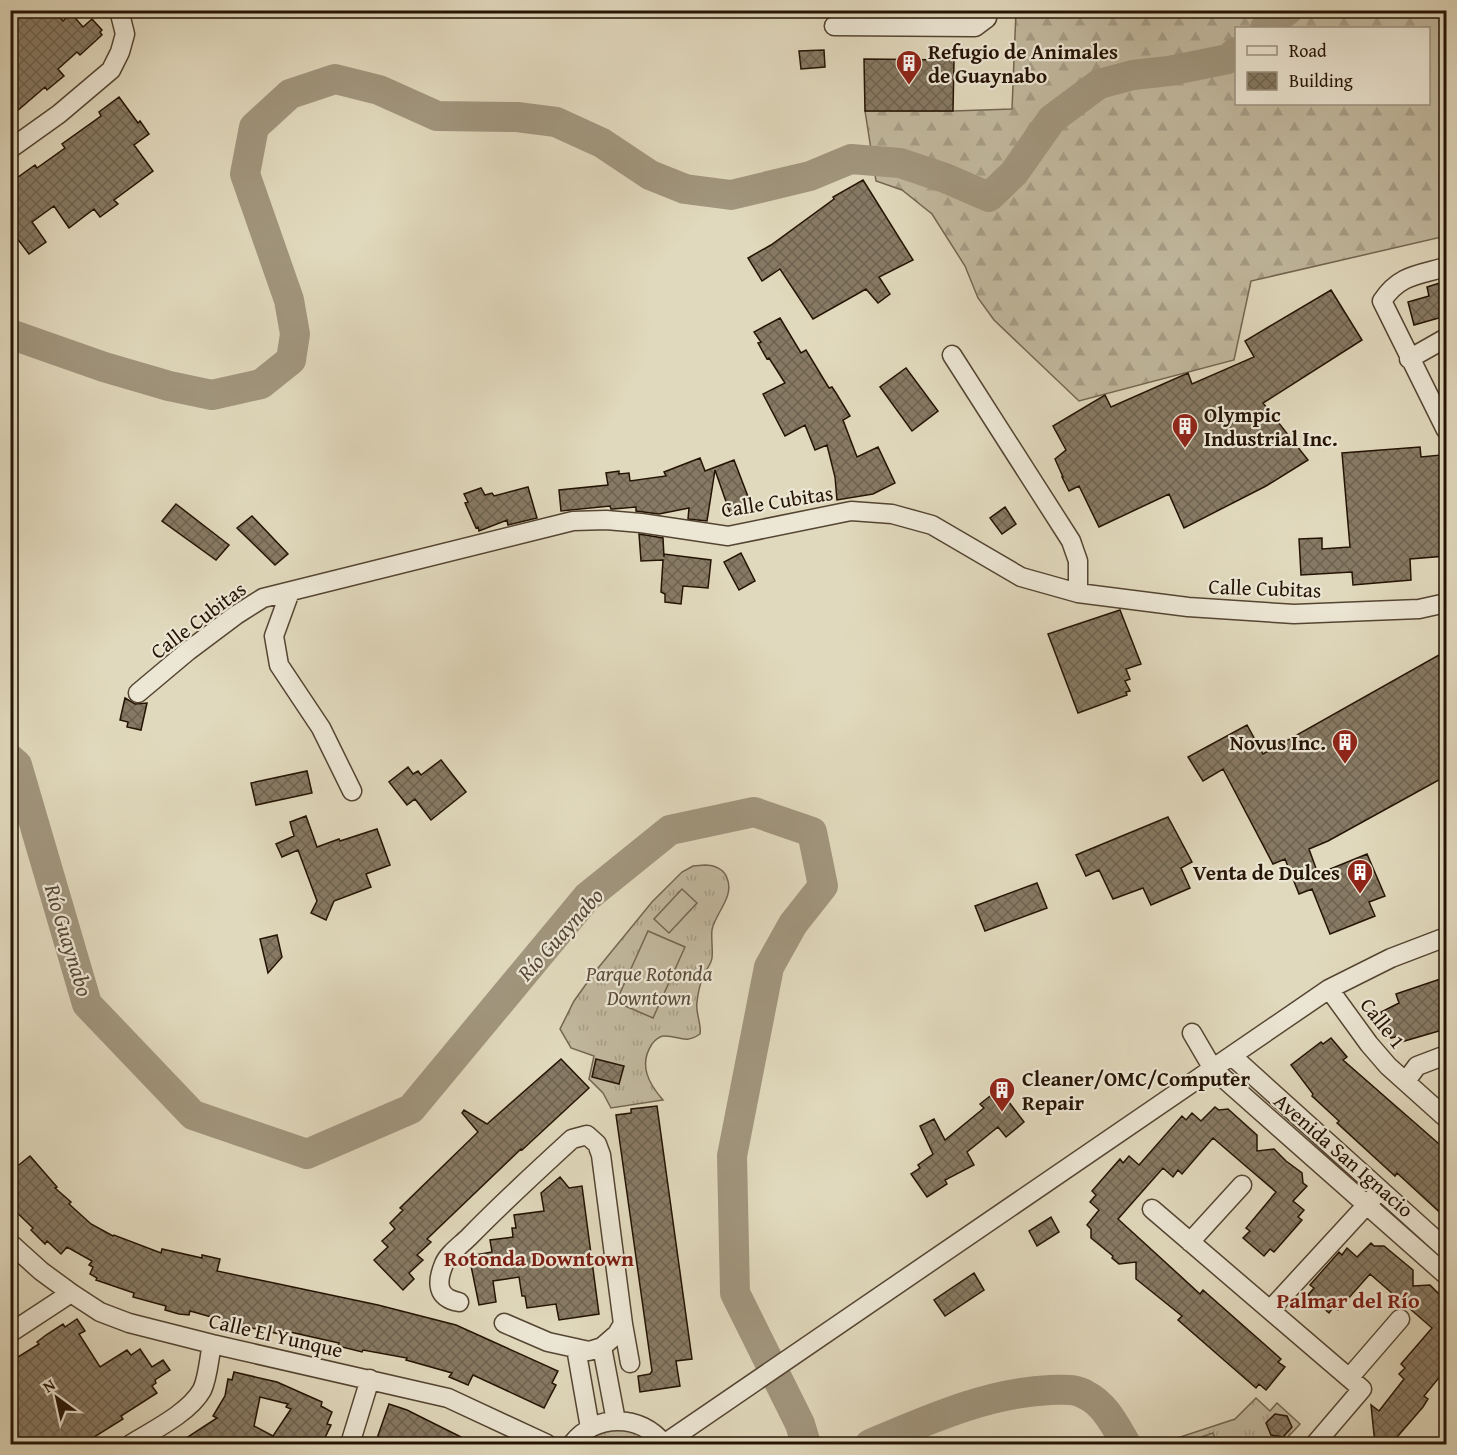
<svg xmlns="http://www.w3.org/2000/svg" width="1457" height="1455" viewBox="0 0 1457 1455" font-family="'Gentium Book Plus',serif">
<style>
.grass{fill:url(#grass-tufts);stroke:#736651;stroke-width:1.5}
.forest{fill:url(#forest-firs);stroke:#736651;stroke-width:1.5;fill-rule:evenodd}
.pitch{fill:#c1b89e;stroke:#736651;stroke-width:1.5}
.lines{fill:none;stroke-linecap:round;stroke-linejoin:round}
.river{stroke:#a1967e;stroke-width:30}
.building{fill:url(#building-cross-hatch);stroke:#251404;stroke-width:1.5;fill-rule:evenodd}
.minor-casing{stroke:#544532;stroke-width:21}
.minor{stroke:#ece6d4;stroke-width:18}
.labels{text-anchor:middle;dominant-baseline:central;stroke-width:4.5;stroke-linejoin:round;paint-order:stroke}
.poi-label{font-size:21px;font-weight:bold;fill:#251404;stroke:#ece6d4;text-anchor:start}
.street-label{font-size:21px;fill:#251404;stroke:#ece6d4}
.park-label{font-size:21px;font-style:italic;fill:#5c4d3a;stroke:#ece6d4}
.water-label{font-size:22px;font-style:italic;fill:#574835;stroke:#ece6d4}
.neighbourhood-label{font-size:22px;font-weight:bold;fill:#7a1f14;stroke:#ece6d4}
</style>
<defs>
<pattern id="grass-tufts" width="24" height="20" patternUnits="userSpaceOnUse" patternTransform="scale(1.5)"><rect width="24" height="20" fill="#c1b89e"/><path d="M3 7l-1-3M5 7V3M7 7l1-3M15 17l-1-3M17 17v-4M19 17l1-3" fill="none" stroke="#a69d86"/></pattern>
<pattern id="forest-firs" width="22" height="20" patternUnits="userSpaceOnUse" patternTransform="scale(1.5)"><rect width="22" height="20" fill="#c1b89e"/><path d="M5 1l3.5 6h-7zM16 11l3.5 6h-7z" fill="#a69d86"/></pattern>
<pattern id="building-cross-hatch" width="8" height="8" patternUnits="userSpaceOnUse" patternTransform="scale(1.5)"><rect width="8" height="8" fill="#877a64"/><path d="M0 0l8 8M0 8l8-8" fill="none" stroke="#6e6350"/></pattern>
</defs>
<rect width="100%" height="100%" fill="#e1d9bd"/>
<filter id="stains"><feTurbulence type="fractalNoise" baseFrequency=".00333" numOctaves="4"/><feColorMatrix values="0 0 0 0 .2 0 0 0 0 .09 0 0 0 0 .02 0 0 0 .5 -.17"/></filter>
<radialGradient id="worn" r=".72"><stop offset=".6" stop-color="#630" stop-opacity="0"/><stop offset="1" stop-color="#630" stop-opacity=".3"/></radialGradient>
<path class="grass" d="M705,865C714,865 724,869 727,878C735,897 715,913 712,930C711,939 713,949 712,958C711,965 706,969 704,975C700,983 698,993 697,1002C695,1013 702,1024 700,1034C684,1045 679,1035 663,1036C658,1037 655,1040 652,1044C638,1065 649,1084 663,1100L611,1108L603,1093L589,1079L594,1056L571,1048L560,1029L574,1001L594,973L652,902L682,872L693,866Z
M1256,1398L1270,1411L1277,1403L1300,1424L1288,1437L1296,1444H1162V1443L1235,1419Z
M622,1428L641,1435L653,1444H583L602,1431Z"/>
<path class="forest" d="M1016,11H1446V236L1251,281L1234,360L1079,401L994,320L978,298L965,266L932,214L902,190L876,181L865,111H953L1012,109ZM1236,28H1428V104H1236Z"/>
<path class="pitch" d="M682,889L697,903L669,933L654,919Z
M648,931L685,947L653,1018L616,1002Z
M1213,1433L1217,1444H1181Z"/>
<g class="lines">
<path class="river" d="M1265,28L1288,10
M10,334L104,367L169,386L212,395L261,384L291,360L295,334L289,300L245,174L254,127L290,94L335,79L379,90L437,116L517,117L556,122L602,143L650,175L685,189L731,195L810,176L851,159L900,163L945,178L989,197L1014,173L1052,119L1099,84L1133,75L1169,71L1228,59L1236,52
M10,759L17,765L87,1004L193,1115L307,1154L411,1109L587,897L670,830L754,812L812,832L823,886L793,924L769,967L732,1156L735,1293L800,1424L806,1444
M870,1444C928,1420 986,1393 1050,1390C1064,1390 1074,1388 1086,1395C1105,1404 1116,1427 1126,1444"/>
</g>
<path class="building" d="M10,10H53L63,21L71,13L83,27L92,19L102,30L100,32L102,35L80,55L77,52L58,69L64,76L47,90L45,87L10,117Z
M824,50L825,67L801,69L799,51Z
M864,59L954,60L953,111H865Z
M119,97L138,123L140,121L149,134L134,145L153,171L114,200L118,204L100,217L94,209L69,228L54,206L32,222L46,242L29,254L10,229V183L35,165L37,168L65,148L62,144L101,116L99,112Z
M863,180L913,260L879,277L890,294L878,303L866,289L813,319L780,269L762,281L748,258L771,245L834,199L833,197Z
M1446,281V316L1414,325L1408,302L1429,296L1427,287Z
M1331,290L1362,340L1263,403L1308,460L1266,486L1184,528L1169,494L1099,527L1079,486L1069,491L1062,477H1063L1055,459L1066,450L1053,426L1105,395L1111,407L1188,373L1192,384L1254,357L1245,341Z
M780,318L801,353L806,350L829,388L832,387L836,393L850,416L843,420L857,457L878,447L895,483L873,494L837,500L835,477L827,445L815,450L805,425L785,436L763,394L785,383L769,358L767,359L758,343L761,342L754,332Z
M906,368L938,411L912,431L880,387Z
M1420,447L1421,457L1441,455L1446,525V556L1410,559L1411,580L1353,585L1352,572L1301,575L1299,539L1322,538V549L1350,547L1342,453Z
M700,458L705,471L734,460L752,507L730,513L715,470L707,521L688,519L689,508L659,514L636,511V507L613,509H611L610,506L561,511L559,490L608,485L606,473L619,471V474L629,473L630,481L666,476L664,472Z
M528,487L537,518L508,525L507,520L479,531L478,527L476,528L465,503L468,502L464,494L481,488L485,495L492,493L494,496Z
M176,504L229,545L216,560L162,521Z
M1005,507L1016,524L1002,534L990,518Z
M252,516L288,554L275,565L237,528Z
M639,534L663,538L664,557V554L711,560L708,588L683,586L681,604L665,602V594L661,592L663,560L641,561Z
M741,553L755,581L739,590L724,562Z
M1120,610L1141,664L1126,669L1130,679L1125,681L1130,691L1126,692L1127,695L1078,713L1048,634Z
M1446,651V776L1328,841L1309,849L1318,874L1367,854L1385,896L1369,902L1375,916L1330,934L1312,889L1299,894L1285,859L1273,864L1223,769L1203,781L1188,757L1247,725L1263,754Z
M125,698L135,704L147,703L141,730L127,727L128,722L120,720Z
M441,760L466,792L431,820L415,799L407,805L389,782L408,767L413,774L418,771L421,775Z
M307,771L312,793L256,805L251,783Z
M306,816L317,847L339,839L340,841L377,829L390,865L366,874L371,887L334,901L326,920L311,913L317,901L298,850L282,857L276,844L294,836L290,822Z
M1168,817L1192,862L1181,868L1190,888L1151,905L1143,888L1113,899L1099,870L1086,876L1076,855Z
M1037,883L1047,908L985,931L975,906Z
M277,935L282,957L268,973L260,939Z
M1446,977V1029L1401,1042L1399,1036L1391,1038L1381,1012L1399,1003L1396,994Z
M1331,1038L1347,1057L1343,1060L1446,1150V1218L1397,1173L1395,1176L1337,1123L1339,1121L1312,1096L1313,1094L1291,1065L1321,1042L1323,1044Z
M561,1059L589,1088L522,1150L521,1149L427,1239L431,1242L417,1255L423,1260L409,1273L414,1279L403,1290L374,1260L388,1247L382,1241L395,1229L390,1223L403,1210L400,1208L478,1132L462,1113L464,1110L487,1124Z
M596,1059L624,1066L619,1084L592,1077Z
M999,1089L1024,1122L1006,1137L998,1127L967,1152L974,1165L945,1180L947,1184L927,1197L911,1174L920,1168L918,1165L933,1154L920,1126L934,1119L945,1140L984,1108L980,1104Z
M657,1106L692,1359L676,1361L680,1386L640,1392L638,1376L650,1374L652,1371L616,1115L631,1113V1109Z
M1215,1107L1219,1110L1228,1109L1257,1135V1151L1274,1149L1286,1161L1302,1173L1303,1183L1307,1186L1293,1201L1304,1210L1298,1217L1302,1220L1274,1252L1270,1249L1264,1256L1243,1238L1250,1231L1246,1228L1276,1192L1213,1138L1182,1174L1178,1170L1173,1177L1163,1168L1118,1219L1200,1294L1203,1290L1281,1359L1278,1362L1285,1367L1266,1390L1259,1384L1256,1388L1178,1320L1182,1316L1136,1279V1262L1119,1264L1112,1258L1113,1256L1091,1238V1229L1087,1225L1099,1210L1090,1202L1096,1195L1092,1191L1120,1159L1123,1163L1129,1156L1139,1165L1182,1116L1186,1120L1192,1113L1201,1121Z
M30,1156L57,1187L55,1188L71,1202L69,1204L91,1224L113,1236L114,1235L161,1253L162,1249L202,1258V1255L220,1259L217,1271L378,1305L456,1325L558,1371L552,1383L556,1385L544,1408L473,1375L468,1385L449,1377L452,1373L406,1360L407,1358L363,1350L362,1352L338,1346L339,1343L281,1330L280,1334L247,1327L190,1311L189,1315L179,1314L165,1310L166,1306L133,1297L134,1293L96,1280L97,1278L90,1274L93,1267L89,1265L92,1261L67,1247L61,1254L47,1241L45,1244L31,1230L33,1228L10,1206V1172Z
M560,1177L569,1188L582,1186L599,1314L559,1320L556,1304L527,1308L525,1296H522L519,1277L493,1281L496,1302L479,1305L469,1256L492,1252L490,1240L513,1237L512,1228H516L514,1215L544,1211L541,1193Z
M1051,1217L1059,1232L1037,1246L1029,1231Z
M1371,1243L1374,1246H1384L1413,1270V1286L1430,1285L1446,1301V1369L1424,1396L1428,1399L1423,1407L1391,1444H1375L1371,1405L1379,1411L1404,1379L1399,1374L1405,1368L1401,1364L1432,1328L1370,1274L1338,1310L1334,1306L1329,1313L1308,1295L1314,1288L1310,1285L1339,1252L1342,1255L1347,1248L1357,1257Z
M974,1273L984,1290L945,1316L934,1300Z
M77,1319L85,1331L79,1334L100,1367L127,1350L131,1355L140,1349L152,1367L163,1360L170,1370L155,1380L156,1383L152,1386L157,1393L121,1416L123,1419L83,1444H18L10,1433V1362L39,1344L37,1342L46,1335L63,1324L65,1327Z
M234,1372L277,1382L322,1402L321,1406L332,1412L327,1424L331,1425L322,1444H177L217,1418L213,1416L225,1396L228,1379L232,1380ZM260,1397L288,1404L286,1407L291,1409L273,1436L254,1426Z
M389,1404L407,1410L475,1444H375Z
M1275,1414L1287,1416L1292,1427L1283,1437L1271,1435L1266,1423Z"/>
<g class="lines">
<g class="minor-casing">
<path id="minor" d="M834,26L975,27L987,18L988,10
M10,149L59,114L111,70L120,52L125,34L119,10
M1446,267C1418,275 1399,275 1382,301L1446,430
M952,355L1071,541L1078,561V593
M1409,359L1446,338
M290,592L274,636L279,665L321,728L352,791
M138,693L188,651L236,615L263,598L573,521L606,520L641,523L728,536L851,511L892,514L932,525L1021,577L1078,593L1188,607L1294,614L1419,609L1446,603
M1329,989L1369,1044L1388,1066L1446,1118
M1192,1033L1213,1069L1446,1275
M1232,1056L1446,1249
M1406,1081L1417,1066L1446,1055
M1152,1209L1362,1389L1315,1444
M1190,1242L1242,1185
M10,1243L41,1271L71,1293L100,1312L129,1323L212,1344L448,1398L547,1444
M459,1302C437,1298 436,1283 444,1264C448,1254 461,1245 469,1237C502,1203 537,1171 572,1139L587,1135L597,1144L601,1155L623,1324L617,1334L602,1347L589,1351L548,1342L504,1323
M1270,1310L1373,1198
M623,1324L630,1363
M10,1333L71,1293
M602,1347L616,1421
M576,1348L590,1428
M1349,1378L1400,1319
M131,1444C152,1431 189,1413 202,1390C208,1378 209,1358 212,1344
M350,1444L370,1379
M572,1444C596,1413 641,1414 664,1444
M664,1444L1329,989L1391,958L1446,937"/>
</g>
<use href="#minor" class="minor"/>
</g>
<defs>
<g id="building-pin" transform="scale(1.35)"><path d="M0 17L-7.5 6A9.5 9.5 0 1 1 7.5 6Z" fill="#8f2418" stroke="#ece6d4"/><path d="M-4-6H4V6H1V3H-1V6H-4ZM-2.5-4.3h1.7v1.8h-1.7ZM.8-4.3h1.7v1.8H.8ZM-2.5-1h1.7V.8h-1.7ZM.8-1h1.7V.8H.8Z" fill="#fff"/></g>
</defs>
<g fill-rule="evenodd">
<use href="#building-pin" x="909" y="63"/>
<use href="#building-pin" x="1185" y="426"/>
<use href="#building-pin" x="1345" y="742"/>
<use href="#building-pin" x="1360" y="872"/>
<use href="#building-pin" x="1002" y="1090"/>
</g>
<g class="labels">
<g class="poi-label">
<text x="928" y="51">Refugio de Animales<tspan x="928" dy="24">de Guaynabo</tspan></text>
<text x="1204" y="414">Olympic<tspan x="1204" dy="24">Industrial Inc.</tspan></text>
<text x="1326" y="742" text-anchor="end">Novus Inc.</text>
<text x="1340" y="872" text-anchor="end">Venta de Dulces</text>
<text x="1022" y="1078">Cleaner/OMC/Computer<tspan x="1022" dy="24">Repair</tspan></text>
</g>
<g class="street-label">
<text transform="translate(777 501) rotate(-9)">Calle Cubitas</text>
<text transform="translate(1265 588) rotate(2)">Calle Cubitas</text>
<text transform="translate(198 620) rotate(-37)">Calle Cubitas</text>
<text transform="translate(1383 1023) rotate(52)">Calle 1</text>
<text transform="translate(1344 1155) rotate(41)">Avenida San Ignacio</text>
<text transform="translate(276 1335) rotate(13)">Calle El Yunque</text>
</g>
<g class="park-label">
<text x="649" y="973">Parque Rotonda<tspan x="649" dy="24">Downtown</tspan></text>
</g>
<g class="water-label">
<text transform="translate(560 934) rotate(-48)">Río Guaynabo</text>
<text transform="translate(69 940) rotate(73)">Río Guaynabo</text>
</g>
<g class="neighbourhood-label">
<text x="539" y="1258">Rotonda Downtown</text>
<text x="1348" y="1300">Palmar del Río</text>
</g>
</g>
<rect width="1457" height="1455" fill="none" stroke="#e1d9bd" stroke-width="36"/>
<rect x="12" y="12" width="1433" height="1431" fill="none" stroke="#251404" stroke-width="3"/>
<rect x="18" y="18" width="1421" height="1419" fill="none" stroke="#251404" stroke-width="1.5"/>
<rect x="1235" y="27" width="195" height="78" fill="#ece6d4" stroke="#9c9281" stroke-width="1.5"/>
<rect x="1247" y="46" width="30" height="9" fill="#ece6d4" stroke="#9c9281" stroke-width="1.5"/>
<text x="1289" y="57" font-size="18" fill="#251404">Road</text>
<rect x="1247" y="72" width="30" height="18" fill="url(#building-cross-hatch)" stroke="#9c9281" stroke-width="1.5"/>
<text x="1289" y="87" font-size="18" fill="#251404">Building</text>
<g transform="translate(57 1398) rotate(327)" stroke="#ece6d4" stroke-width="4.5" paint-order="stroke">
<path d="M0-4.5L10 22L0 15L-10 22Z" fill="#251404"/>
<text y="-9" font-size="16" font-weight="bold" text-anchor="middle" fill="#251404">N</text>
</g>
<rect width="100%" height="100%" filter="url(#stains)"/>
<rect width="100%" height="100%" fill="url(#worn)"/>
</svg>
